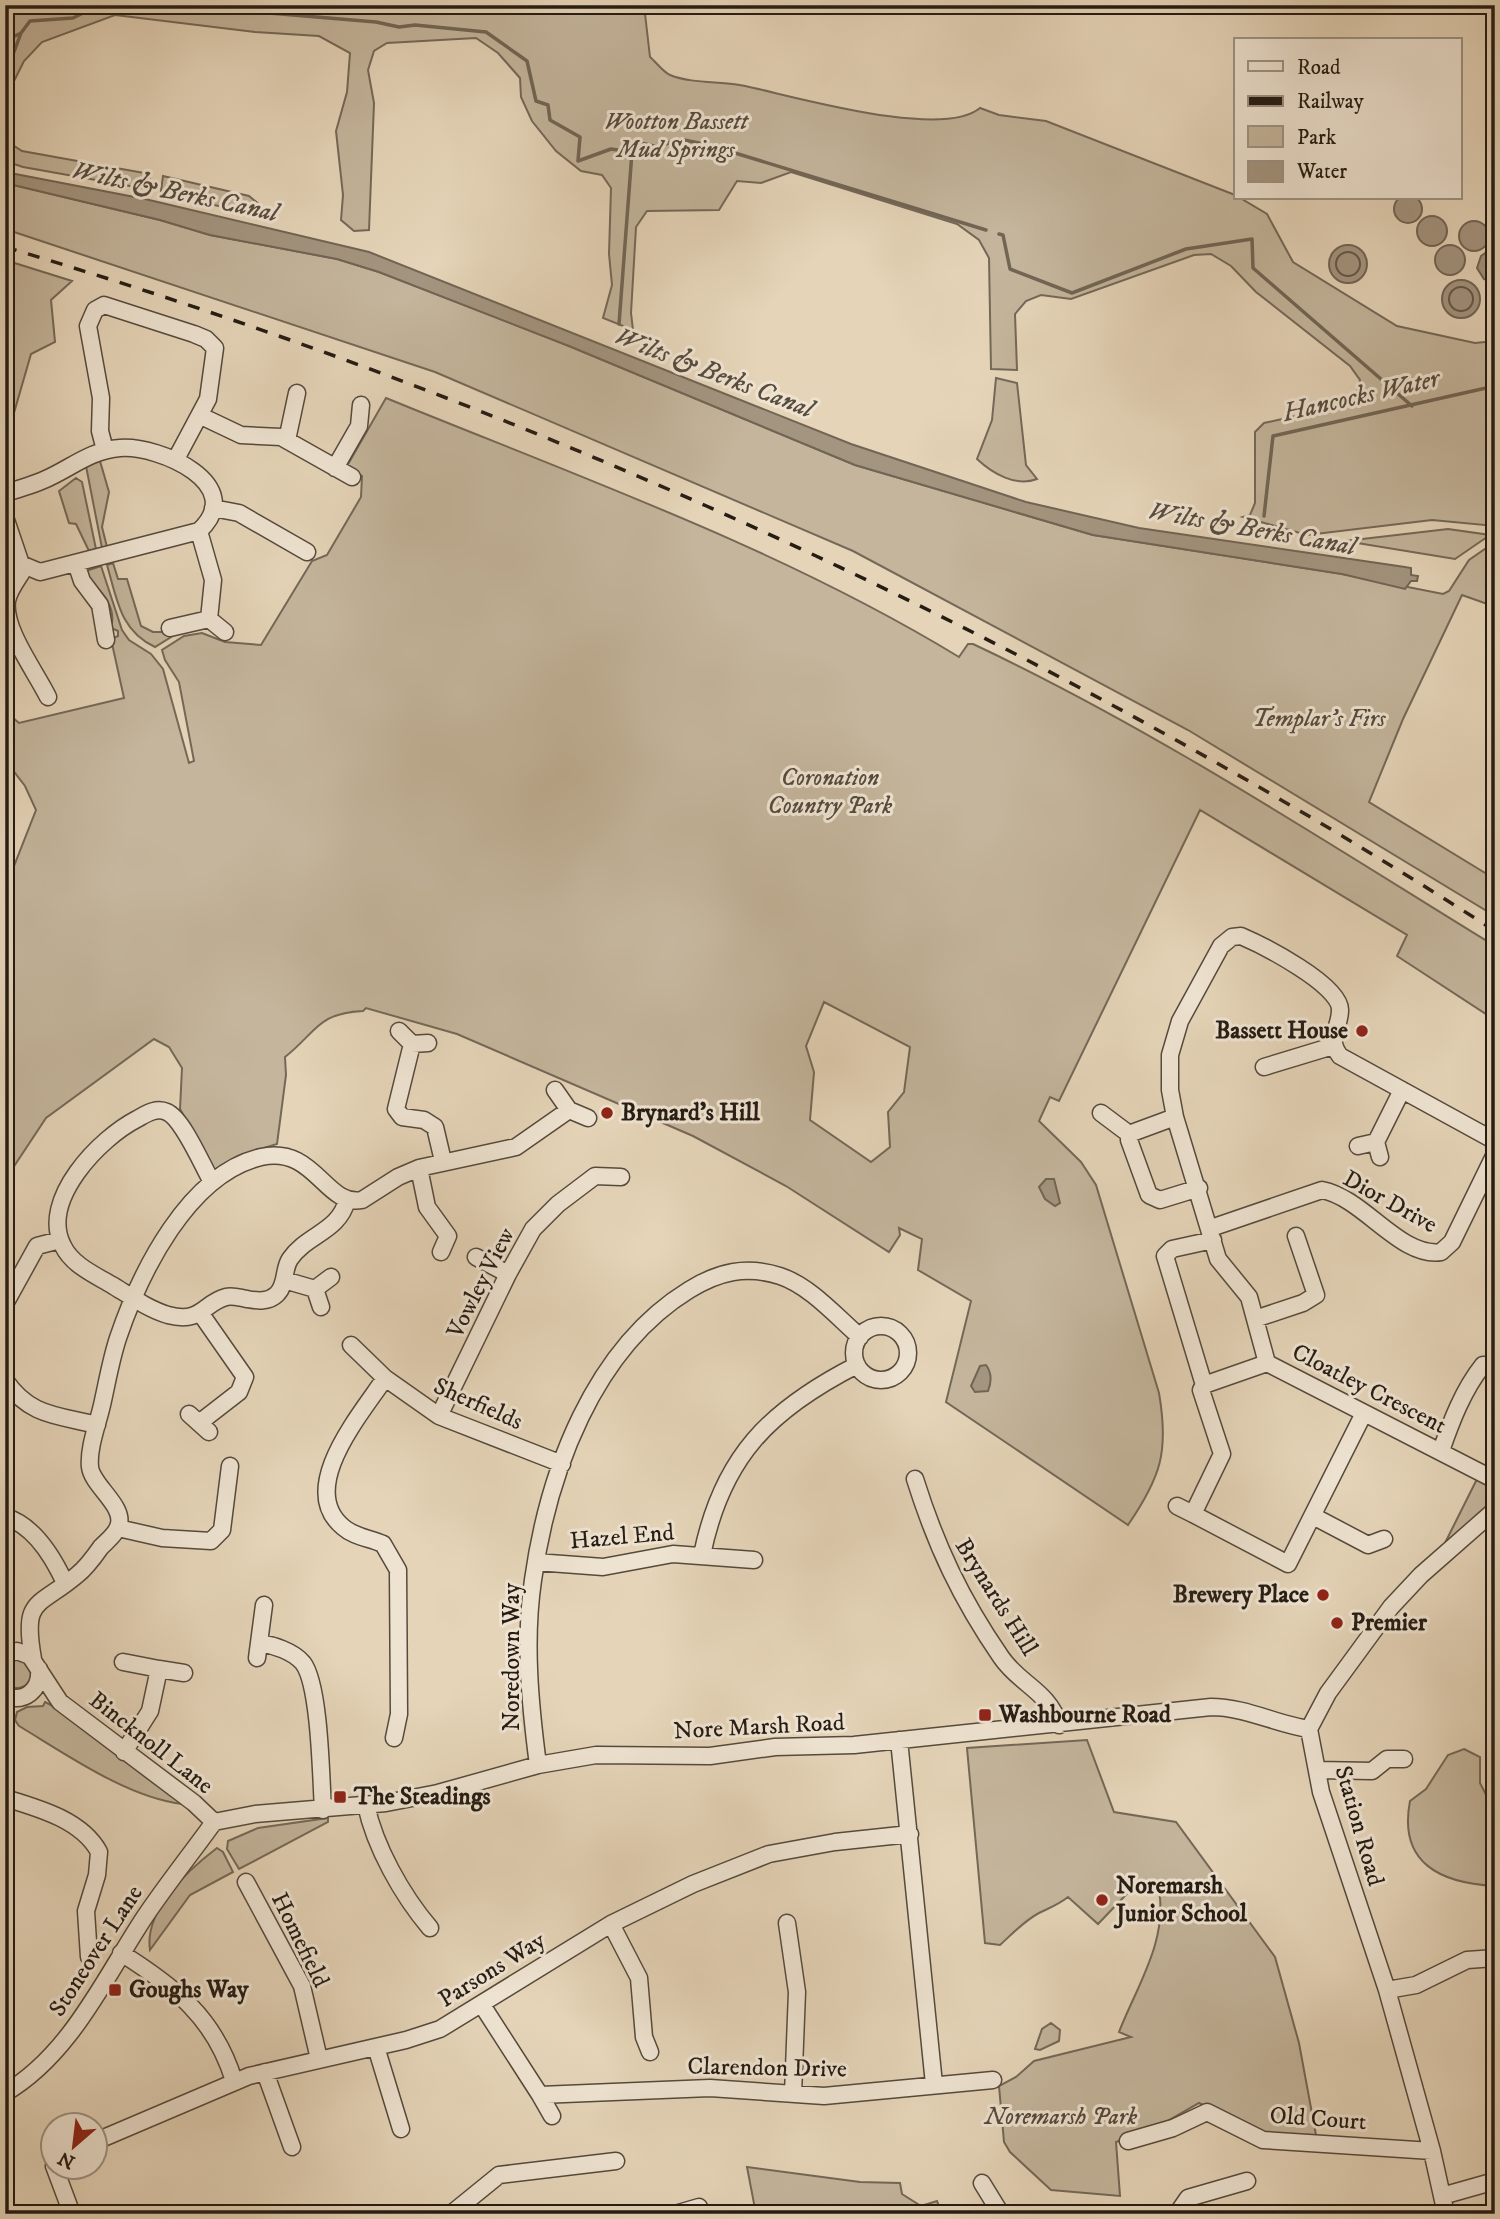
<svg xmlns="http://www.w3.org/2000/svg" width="1500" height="2219" viewBox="0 0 1500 2219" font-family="'IM FELL DW Pica',serif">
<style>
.green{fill:#c4b59c;stroke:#746858;stroke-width:2;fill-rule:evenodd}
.water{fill:#a49580;stroke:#716555;stroke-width:2}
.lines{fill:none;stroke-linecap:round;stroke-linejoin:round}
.shore{stroke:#64584a;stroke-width:2}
.stream{stroke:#716555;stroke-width:3.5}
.minor-casing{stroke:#554a3d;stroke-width:19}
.minor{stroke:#eee3d1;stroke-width:16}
.rail{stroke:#251c14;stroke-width:3.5;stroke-dasharray:12 12;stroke-linecap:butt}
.poi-dot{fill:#8f2418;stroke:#eee3d1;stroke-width:2.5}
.labels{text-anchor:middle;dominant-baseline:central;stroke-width:6;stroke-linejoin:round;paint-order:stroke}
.park-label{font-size:24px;font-style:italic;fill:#554a3d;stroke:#eee3d1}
.poi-label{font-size:24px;font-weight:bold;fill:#251c14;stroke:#eee3d1;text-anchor:start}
.street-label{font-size:24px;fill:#251c14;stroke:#eee3d1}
.water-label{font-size:26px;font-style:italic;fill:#584c3f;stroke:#eee3d1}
</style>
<rect width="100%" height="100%" fill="#e5d4b8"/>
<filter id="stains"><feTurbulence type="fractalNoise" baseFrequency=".00286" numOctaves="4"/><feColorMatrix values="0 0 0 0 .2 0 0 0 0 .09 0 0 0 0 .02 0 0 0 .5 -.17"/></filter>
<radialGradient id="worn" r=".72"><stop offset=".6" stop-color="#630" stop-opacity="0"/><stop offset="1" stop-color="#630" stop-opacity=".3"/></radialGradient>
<path class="green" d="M5,5H289L314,8L319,5H644L650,57C656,62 663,72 670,75C692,84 722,81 745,86C793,96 942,140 980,108L999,115L1046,121L1235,195L1267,214L1293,262L1397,326L1475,343L1495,341V526L1432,520L1307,535L1243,517L1250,515L1255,503V432L1264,423L1340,406L1356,397L1360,380L1350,366L1256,292L1231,266L1211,254L1194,255L1071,299L1041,295L1026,301L1015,314L1017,370L991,369L989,258L979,240L957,224L791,172L761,183L737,181L719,210L647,211L636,227L631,313L633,330L603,318L612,285L609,254L611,188L602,175L581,171L556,151L532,121L521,97L520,78L498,53L476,38L387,43L374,51L368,70L374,103L369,230L354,231L341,220L343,195L336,131L347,92L350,53L319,36L255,32L115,15L42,42L24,61L5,99Z
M5,140L22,151L150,174V183L146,189L23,167L5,161Z
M163,176L249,196L270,213L247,212L167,195L161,191Z
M5,183L160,220L210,235L337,259L379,272L569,346L855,465L1093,535L1342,574L1443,594L1449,591L1469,560L1495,542V603L1493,606L1462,595L1403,719L1369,802L1495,879V916L1188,730L853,551L435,372L5,229Z
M5,260L72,281L51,300L55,342L31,354L5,444Z
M996,378L1017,383L1026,465L1037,479C1016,487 993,474 977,459L992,420Z
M386,398C579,477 780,548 959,657L968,644H973C1154,729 1324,841 1495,946V1020L1397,956L1407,935L1200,810L1059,1101L1050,1097L1039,1121L1081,1162L1096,1185L1159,1393C1169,1451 1161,1477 1128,1525L946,1402L971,1301L918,1270L922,1239L899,1228L900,1235L889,1252L786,1186L693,1136L457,1034L366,1008L363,1011C317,1013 316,1033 285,1057L286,1075L277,1144L238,1156L214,1170L180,1109L182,1068L169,1047L154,1039L46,1118L5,1180V889L36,810L25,786L5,760V711L19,723L124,698L111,639L118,636V631L111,628C118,604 97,588 83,572L101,566L122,630L129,640L151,654L163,669L189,763L194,761L179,682L165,660L162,650L184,636L202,633L225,642L261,645L312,561L327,555L361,497L362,476L347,466ZM824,1002L910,1047L904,1092L888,1112L890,1147L871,1162L810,1120L814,1072L806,1046Z
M100,461L109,492L102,527L107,547L102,548L86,466Z
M76,478L82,482L96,549L89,551L76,524L69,523L59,491Z
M1448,529L1490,535L1455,559L1345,541Z
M113,563L118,579H127L141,626L153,632H179L155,647C120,631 117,599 107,565Z
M1478,1477L1492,1485L1495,1499L1491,1507L1443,1547Z
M3 1674a14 14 0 1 1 28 0a14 14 0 1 1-28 0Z
M45,1702L55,1707L183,1804C128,1798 66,1754 19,1726L15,1720L17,1712L27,1707L43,1706Z
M1087,1740L1114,1812L1176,1822L1275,1957L1299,2043L1316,2135H1265L1199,2103L1150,2131L1116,2142L1120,2196L1051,2190L1010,2152L1004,2142L999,2086L1016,2077L1034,2061L1131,2037L1119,2032C1136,1988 1168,1940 1159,1891L1140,1880L1098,1924L1068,1897C1058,1905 1049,1908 1039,1913C1024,1921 1012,1934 1000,1945L985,1943L967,1748Z
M1464,1749L1480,1757V1783L1495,1812V1886C1440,1883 1398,1863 1410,1801L1426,1789L1448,1755Z
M328,1818V1822L239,1869L227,1849L228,1841L258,1828Z
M217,1848L223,1852L233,1872L190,1895L150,1950C144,1910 188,1870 217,1848Z
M1051,2023L1060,2030L1059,2041L1040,2050L1035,2049L1042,2029Z
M747,2167L860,2182L900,2183L902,2194L921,2206L937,2201L942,2214H756Z"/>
<path class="water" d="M5,172L145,199L369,252L851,444L1026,502L1139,528L1405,567L1411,568V575L1418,576L1417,581H1411L1405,589L1342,574L1093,535L855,465L569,346L379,272L337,259L210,235L160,220L5,183Z
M1394 209a14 14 0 1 1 28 0a14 14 0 1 1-28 0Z
M1417 231a15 15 0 1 1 30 0a15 15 0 1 1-30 0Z
M1459 236a15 15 0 1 1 30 0a15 15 0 1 1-30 0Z
M1435 260a15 15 0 1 1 30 0a15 15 0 1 1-30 0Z
M1329 264a19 19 0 1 1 38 0a19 19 0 1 1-38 0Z
M1488,251H1495L1493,281L1484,279L1477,268L1481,256Z
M1442 299a19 19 0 1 1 38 0a19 19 0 1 1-38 0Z
M1046,1179H1054L1060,1203L1055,1206L1045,1199L1039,1187Z
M986,1365C992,1373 992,1381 988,1391L975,1392L971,1386L980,1366Z"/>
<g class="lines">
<path class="shore" d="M1336 264a12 12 0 1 1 24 0a12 12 0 1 1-24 0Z
M1449 299a12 12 0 1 1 24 0a12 12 0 1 1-24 0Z"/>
<path class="stream" d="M188,5L211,13L222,9L376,22L399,27L415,25L486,32L527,61L536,101L548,105L550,120L580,137L578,161L611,149L632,152L641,143L658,147L679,139L709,145L986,230
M5,41L21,33L30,21L73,18L99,5
M5,76L21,33
M999,234L1003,235L1010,269L1072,293L1186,249L1252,239L1253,268L1412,406
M619,324L632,152
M1264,516L1273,436L1495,386"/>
<g class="minor-casing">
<path id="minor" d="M201,416L241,435L281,437L352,477
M287,440L297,393
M105,450L100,431L101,398L88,326L95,310L104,305L194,334L206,339L215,348L208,399L176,459
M335,468L359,426L361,405
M5,493C19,489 33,485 46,479C71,468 91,450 120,448C160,445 249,485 199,531L40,572L21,564L5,517
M213,508L239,513L307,552
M199,531L213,580L209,619L225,632
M76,563L82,581L100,605L106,640
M25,567C19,578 9,589 7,601C3,629 36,672 48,697
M170,628L209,619
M399,1031L412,1044
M428,1043L412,1044L396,1109L402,1117L424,1120L435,1127L443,1161
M1264,1067L1333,1046
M555,1090L569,1110
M1101,1113L1129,1134
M1175,1117L1129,1134V1140L1149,1195L1160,1200L1199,1188
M1495,1141L1340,1056C1326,1038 1340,1029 1340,1010C1341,985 1262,945 1241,936L1232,937L1221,946L1180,1021L1170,1055V1090L1175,1117L1218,1259L1249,1297L1267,1363L1495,1480
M1358,1146L1376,1142
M1380,1157L1376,1142L1402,1090
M419,1168L427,1207L448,1236L441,1252
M212,1182C202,1165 183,1119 167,1112C156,1107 146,1114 137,1119C100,1138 39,1200 63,1246C72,1265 95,1275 112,1285C130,1296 148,1309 168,1315C202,1324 203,1303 226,1297C233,1295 240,1298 247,1299C258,1301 269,1302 277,1294C287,1284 283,1269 290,1259C307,1234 339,1232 347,1200
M1211,1228L1322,1190C1364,1198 1400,1258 1441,1252L1452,1242L1495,1154
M476,1257L508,1274
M284,1280L315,1289L321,1307
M315,1289L331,1277
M5,1304L37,1246L60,1240
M1255,1319L1303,1303L1316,1295L1296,1236
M854 1353a27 27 0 1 1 54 0a27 27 0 1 1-54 0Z
M351,1345L385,1378L439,1416L562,1464
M1267,1363L1204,1385L1201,1390L1222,1454L1193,1514L1288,1564L1364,1413
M385,1378C362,1413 296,1488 343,1527C354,1537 370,1538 383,1544L398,1570L399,1714L394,1738
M5,1380C30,1417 58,1415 97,1425
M1204,1385L1165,1256L1172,1249L1213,1240
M189,1414L209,1432
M439,1416L508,1274L533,1229L558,1204L595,1176L621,1177
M199,1423L239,1392L245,1377L201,1314
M1441,1451C1451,1422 1463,1390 1483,1365L1495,1366
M915,1479C936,1546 961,1599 1001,1657C1019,1684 1050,1692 1059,1725
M1177,1506L1193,1514
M1313,1516L1368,1545L1384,1539
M5,1517C34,1525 53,1557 65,1583
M118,1528L162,1538L211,1541L222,1530L230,1466
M702,1555C722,1457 769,1410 857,1365
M536,1562L603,1567L673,1554L754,1560
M259,1643C273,1645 293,1651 303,1663C320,1685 321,1779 323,1810
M5,1654L17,1651L30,1656L60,1702L194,1803L214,1822
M257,1658L264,1605
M33,1659C22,1597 38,1608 77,1575C86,1568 94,1557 101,1547C107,1541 115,1535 118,1527C127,1507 92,1486 90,1467C88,1448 98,1423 102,1405C107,1383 111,1359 118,1338C140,1273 188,1174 261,1157C315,1145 325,1207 362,1200L398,1177L419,1168L516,1147L569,1110L588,1118
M123,1662L159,1669
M5,1696C25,1703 41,1690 39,1669
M899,1740L934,2084
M124,1752L150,1711L159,1669L184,1673
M538,1765C530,1704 524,1641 533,1580C548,1473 593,1349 689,1290C718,1272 746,1265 780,1276C810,1286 836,1316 860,1337
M1318,1770L1372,1771L1387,1759H1404
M5,1798C38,1808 82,1820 99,1852L97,1875L86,1911L89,1957
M366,1805C375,1847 402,1895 430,1928
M214,1822L255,1814L386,1803L438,1793L538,1765L596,1755L710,1756L775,1747L854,1745L1211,1707C1245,1707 1276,1724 1309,1729
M246,1882L302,1986L319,2059
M787,1923L797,1992L793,2094
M611,1924L639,1978L644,2037L650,2052
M121,1953C175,1987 215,2018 234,2081
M1387,1990L1416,1985L1467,1960L1495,1958
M482,2005L540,2095L710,2088L824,2096L993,2080
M376,2047L401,2129
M265,2072L292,2147
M5,2093C70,2055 104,1979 144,1918C166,1885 191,1854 214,1822
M540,2095L552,2116
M1128,2141L1173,2128L1207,2112L1263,2140L1432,2151
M94,2142L249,2076L406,2040L440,2029L611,1924L693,1884L769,1854L835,1842L910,1834
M54,2166L72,2214
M982,2183L1001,2214
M1442,2196L1495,2181
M451,2214L499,2175L616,2161
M675,2214L699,2207
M1177,2214L1188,2198L1247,2181
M1446,2214L1432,2151L1387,1990L1321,1792L1309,1729L1328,1693L1391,1607L1421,1575L1495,1510"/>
</g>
<use href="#minor" class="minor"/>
<path class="rail" d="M5,247C529,403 1035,635 1495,931"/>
</g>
<g class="poi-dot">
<circle cx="1362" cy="1031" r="7"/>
<circle cx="607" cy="1113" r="7"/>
<circle cx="1323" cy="1595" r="7"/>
<circle cx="1337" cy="1623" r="7"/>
<rect x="978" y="1708" width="14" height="14" rx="3.5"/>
<rect x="333" y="1790" width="14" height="14" rx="3.5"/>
<circle cx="1102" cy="1900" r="7"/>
<rect x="108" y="1983" width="14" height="14" rx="3.5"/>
</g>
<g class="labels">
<g class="park-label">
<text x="676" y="122">Wootton Bassett<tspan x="676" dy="28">Mud Springs</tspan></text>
<text x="1319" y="719">Templar's Firs</text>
<text x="830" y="778">Coronation<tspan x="830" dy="28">Country Park</tspan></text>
<text x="1061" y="2117">Noremarsh Park</text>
</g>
<g class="poi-label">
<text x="1348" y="1031" text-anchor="end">Bassett House</text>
<text x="621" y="1113">Brynard's Hill</text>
<text x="1309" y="1595" text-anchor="end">Brewery Place</text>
<text x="1351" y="1623">Premier</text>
<text x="999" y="1715">Washbourne Road</text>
<text x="354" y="1797">The Steadings</text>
<text x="1116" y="1886">Noremarsh<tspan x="1116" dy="28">Junior School</tspan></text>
<text x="129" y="1990">Goughs Way</text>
</g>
<g class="street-label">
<text transform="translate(1390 1202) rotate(29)">Dior Drive</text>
<text transform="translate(481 1283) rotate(-63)">Vowley View</text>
<text transform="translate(1369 1389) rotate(27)">Cloatley Crescent</text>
<text transform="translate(478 1404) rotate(24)">Sherfields</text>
<text transform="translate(622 1537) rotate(-5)">Hazel End</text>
<text transform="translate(996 1597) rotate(58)">Brynards Hill</text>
<text transform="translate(512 1657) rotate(-90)">Noredown Way</text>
<text transform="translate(759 1727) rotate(-3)">Nore Marsh Road</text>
<text transform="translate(151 1743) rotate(38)">Bincknoll Lane</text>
<text transform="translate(1359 1826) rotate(74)">Station Road</text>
<text transform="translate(300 1940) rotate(64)">Homefield</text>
<text transform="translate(96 1951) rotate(-57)">Stoneover Lane</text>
<text transform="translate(492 1970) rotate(-32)">Parsons Way</text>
<text transform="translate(767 2068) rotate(1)">Clarendon Drive</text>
<text transform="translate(1318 2119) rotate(4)">Old Court</text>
</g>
<g class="water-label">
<text transform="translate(175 192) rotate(12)">Wilts &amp; Berks Canal</text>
<text transform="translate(714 373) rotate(21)">Wilts &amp; Berks Canal</text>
<text transform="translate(1361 396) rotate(-13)">Hancocks Water</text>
<text transform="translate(1252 529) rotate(10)">Wilts &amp; Berks Canal</text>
</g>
</g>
<rect width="1500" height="2219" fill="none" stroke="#e5d4b8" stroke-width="28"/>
<rect x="7" y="7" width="1486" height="2205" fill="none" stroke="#251c14" stroke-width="3.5"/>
<rect x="14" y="14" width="1472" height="2191" fill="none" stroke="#251c14" stroke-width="2"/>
<rect x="1234" y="38" width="228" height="161" fill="#eee3d1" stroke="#9e9385" stroke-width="2"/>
<rect x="1248" y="61" width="35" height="10" fill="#eee3d1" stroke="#9e9385" stroke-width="2"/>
<text x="1297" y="74" font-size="21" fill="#251c14">Road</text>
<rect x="1248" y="96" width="35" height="10" fill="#251c14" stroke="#9e9385" stroke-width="2"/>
<text x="1297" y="108" font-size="21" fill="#251c14">Railway</text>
<rect x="1248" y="126" width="35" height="21" fill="#c4b59c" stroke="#9e9385" stroke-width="2"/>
<text x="1297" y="144" font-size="21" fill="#251c14">Park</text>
<rect x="1248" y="161" width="35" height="21" fill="#a49580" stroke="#9e9385" stroke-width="2"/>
<text x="1297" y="178" font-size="21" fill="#251c14">Water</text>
<g transform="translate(74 2146) rotate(208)"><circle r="33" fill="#eee3d1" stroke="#9e9385" stroke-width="2"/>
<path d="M0-5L12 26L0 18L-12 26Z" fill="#8f2418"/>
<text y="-10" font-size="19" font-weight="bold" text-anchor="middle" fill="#251c14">N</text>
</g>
<rect width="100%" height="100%" filter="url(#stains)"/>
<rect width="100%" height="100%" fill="url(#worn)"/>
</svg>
